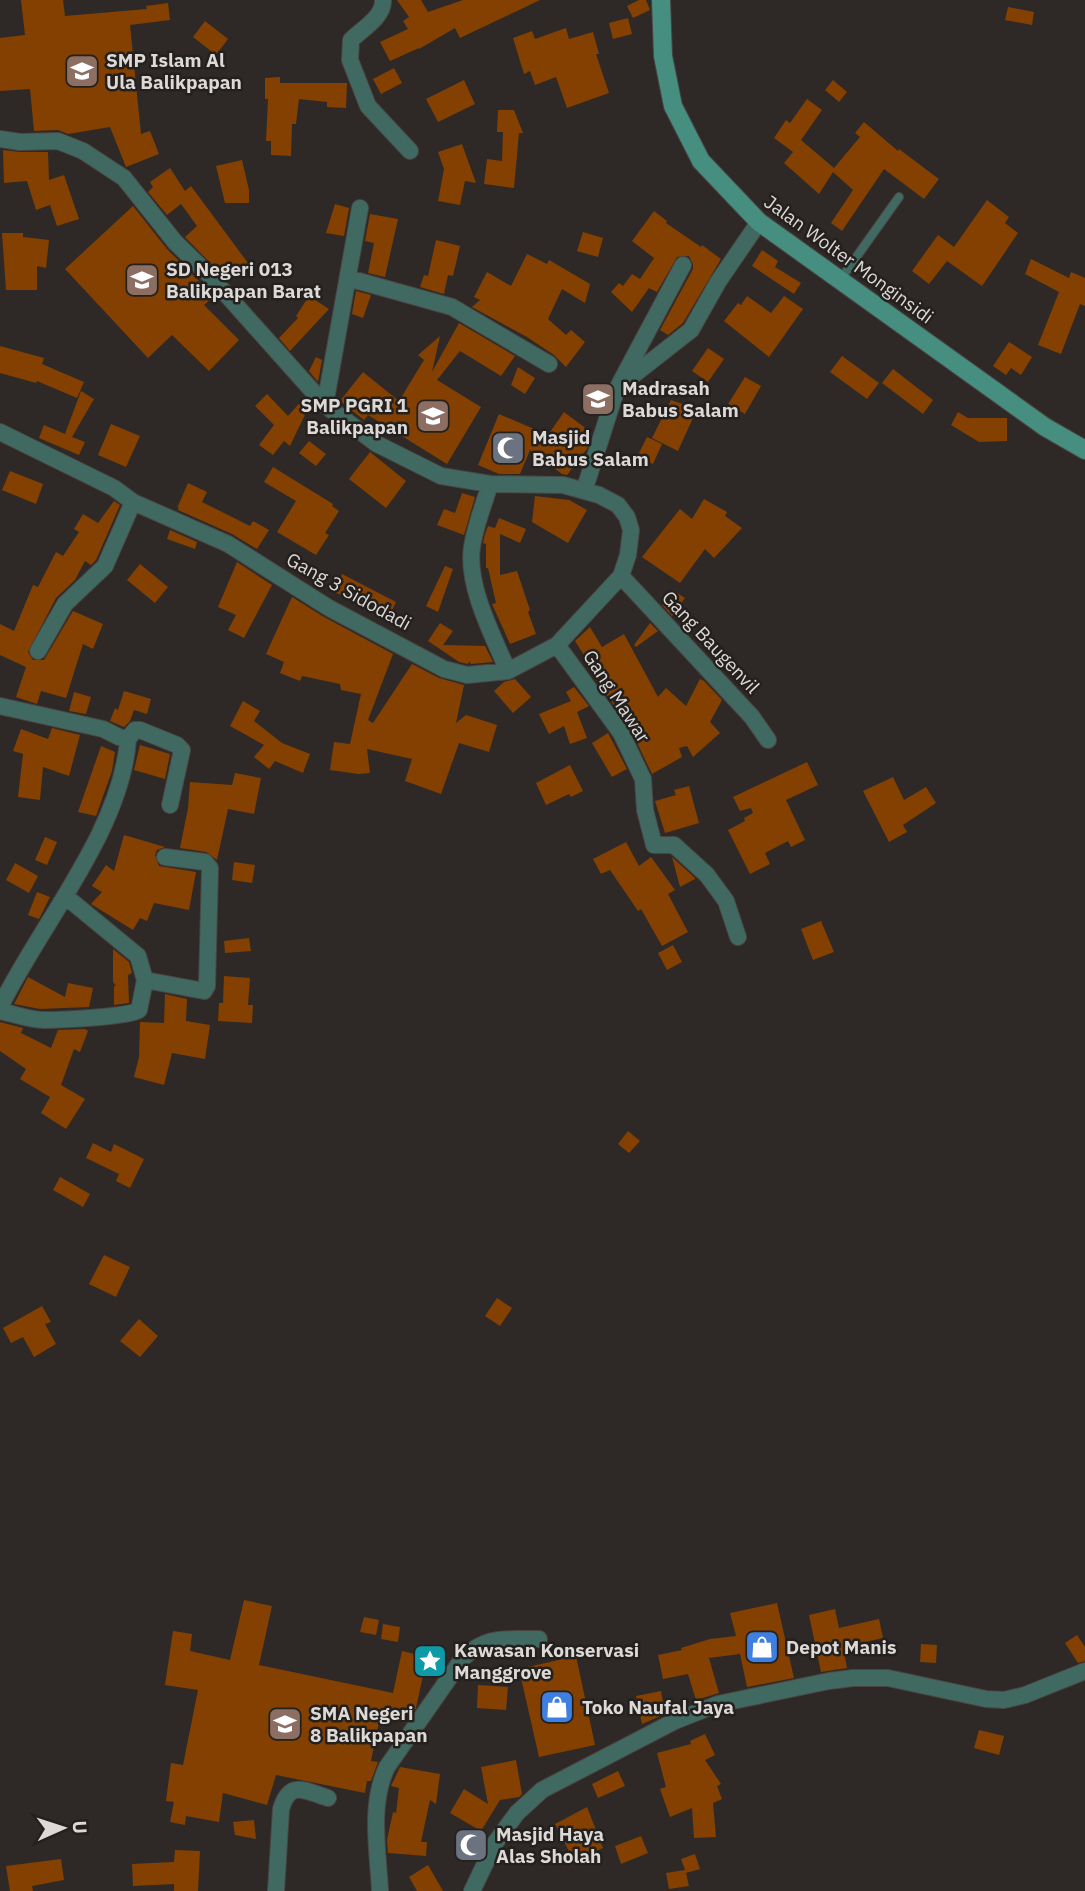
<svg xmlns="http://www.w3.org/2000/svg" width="1085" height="1891" viewBox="0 0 1085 1891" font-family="'IBM Plex Sans',sans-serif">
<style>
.building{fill:#834001}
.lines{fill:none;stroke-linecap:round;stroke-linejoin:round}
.service-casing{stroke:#4a4543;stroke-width:10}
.minor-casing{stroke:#4a4543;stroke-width:18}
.secondary-casing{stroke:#4a4543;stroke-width:20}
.service{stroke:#406a61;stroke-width:8}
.minor{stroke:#406a61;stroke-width:16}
.secondary{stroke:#468e80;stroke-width:18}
.labels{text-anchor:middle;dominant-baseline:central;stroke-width:5;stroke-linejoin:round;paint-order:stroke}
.poi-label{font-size:19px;font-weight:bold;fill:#dcd9d7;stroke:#24201e;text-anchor:start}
.street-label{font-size:19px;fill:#dcd9d7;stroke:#24201e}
</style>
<rect width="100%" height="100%" fill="#2e2927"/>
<path class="building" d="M21,0H63L65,16L147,9L146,6L168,3L170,20L130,25L141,134L150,131L159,154L126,167L110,127L68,134L58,130L34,131L30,89L0,91V38L25,35Z
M397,0H421L428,12L463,0H540L460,38L455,28L419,49V48L390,61L380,42L408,29L403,21L409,17Z
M639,0H646L650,10L633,18L627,6Z
M1008,7L1034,12L1032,25L1005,20Z
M628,18L632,34L613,39L609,23Z
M205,21L228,39L216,55L193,37Z
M566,28L569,39L593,32L599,54H596L609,93L567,108L556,77L535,85L530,71L524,74L513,38L532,31L535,39Z
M394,68L402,83L381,94L373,79Z
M280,77V83H347L346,108L327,107V102L299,99L296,124H292L291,156L271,155V141H266L268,99H265V78Z
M464,80L475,104L438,122L426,99Z
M833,80L847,92L839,102L825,90Z
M807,99L822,110L801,140L834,168L860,137L855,133L864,122L898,151L899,149L939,179L924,199L884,169L842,231L831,223L853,190L833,172L819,194L784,163L793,152L774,138L786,120L790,123Z
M498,110H514L523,133H519L514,188L484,184L487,159L502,161L503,132H497Z
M462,144L476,183L465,181L460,205L438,201L444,169L438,152Z
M3,150L20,152H48L49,180L64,175L79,219L57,226L50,205L36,210L27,181L4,183Z
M242,160L249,190V203H225L216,166Z
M170,168L185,191L191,186L248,263L227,280L185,237L197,226L181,204L167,215L148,192L153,187L150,182Z
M987,200L1009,217L1005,223L1018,233L982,286L947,261L929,284L912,271L938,235L954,247Z
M335,204L349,208L344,236L326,233Z
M133,206L167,249L214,296L204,305L239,340L209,371L172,335L148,358L65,269Z
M654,211L667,221L666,223L701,247L702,245L721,259L683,323L668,335L660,330L693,269V264L689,256L677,257L657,292L649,288L632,312L611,292L619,283L623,286L632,274L640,279L654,258L632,241Z
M370,214L398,219L385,277L368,273L374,243L365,241Z
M583,232L603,238L598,257L577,251Z
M2,233H23V237L49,240L46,268L37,266V290H6Z
M436,240L460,246L453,276L448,275L444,294L420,287L424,275L428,276Z
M762,250L778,261L775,267L801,283L794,294L752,266Z
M527,254L547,264L549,260L590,284L585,303L562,289L548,319L566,335L571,330L585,342L566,367L554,355L527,337L472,307L480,300L474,297L487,272L511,286Z
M1031,259L1069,278L1071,272L1085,278V306L1080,304L1061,354L1038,345L1059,292L1025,274Z
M356,291L371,295L363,318L352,314Z
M309,296L329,309L290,351L279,338L298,318L296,316Z
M747,296L771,313L784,296L803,309L769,357L724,321L738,303L741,305Z
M459,323L515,356L501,376L460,351L437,380L481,407L447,464L368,415L364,420L340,401L363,372L399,401L424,360L418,355L440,336L432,372Z
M1009,342L1032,357L1021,375L1011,368L1006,375L993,366Z
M0,346L44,358L42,364L84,382L77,398L37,381L36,383L0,373Z
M708,348L724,359L708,382L692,371Z
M842,356L879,383L867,399L830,372Z
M316,357L322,360L318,382L309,371Z
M518,367L535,378L525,394L511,385Z
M893,369L933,400L923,414L882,383Z
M745,377L761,386L745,414L728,404Z
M81,391L94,399L72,437L85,442L79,455L39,438L44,425L65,434Z
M267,394L288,416L304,398L310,404L290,446L284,441L273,455L259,445L274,425L255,406Z
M671,400L697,409L678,451L652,438Z
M564,412L592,433L587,449L567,475L562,474L530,450L520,474H499L478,465L499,414L548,435Z
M958,412L968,418H1007V441L979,442L951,425Z
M111,424L140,436L126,467L98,455Z
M647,437L662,444L653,464L637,457Z
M309,441L326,454L316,466L299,453Z
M370,452L406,481L386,508L349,479Z
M273,467L333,504L332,506L339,511L325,533L329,535L316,555L277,532L296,501L264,482Z
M10,471L43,484L36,504L2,490Z
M188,483L207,492L202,502L250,526L253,521L269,530L257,549L232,534L178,510L179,507L177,508Z
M462,493L475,497L464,535L437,525L444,509L455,513Z
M535,496L569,500L587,510L568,543L532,522Z
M704,499L727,512L725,516L742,528L714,558L705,549L680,583L642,557L680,509L692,519Z
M114,501L120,505L96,560L91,565L85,561L75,580L56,598L28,652L33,660H44L73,611L103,624L93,649L83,644L66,698L41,691L37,704L16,697L26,667L0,655V624L14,631L33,585L38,587L56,552L63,556L79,532L74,529L83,514L98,523Z
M499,518L526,529L520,543L500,534V575L517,571L530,610L528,612L536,634L510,644L492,604L496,603L488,568H486V544L483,543L485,534L488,526L495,528Z
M170,530L197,542L195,549L167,539Z
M237,562L272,585L244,638L228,630L236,615L218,607Z
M140,564L168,587L155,603L127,580Z
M445,566L453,569L438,612L426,606Z
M342,574L396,602L390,615L364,601L363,604L334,592Z
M673,590L685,598L672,616L662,605Z
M292,597L324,617L393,654L368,720L373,723L412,664L439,678L464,685L456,723L466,715L497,725L489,752L459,743L441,794L405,781L412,759L367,749L370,773L359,774L330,770L334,742L350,744L361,694L341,690L340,684L302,676L300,681L280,673L284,662L266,654Z
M440,623L453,631L443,645L485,646L493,662L471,664L469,661L468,664L459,662L428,641Z
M650,623L658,631L636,647L634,645Z
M590,627L602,647L624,634L658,697L666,688L686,706L700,679L704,681L722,700L710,722L720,733L693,757L687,746L679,748L682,757L652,774L630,728L593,676L596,674L575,641Z
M515,679L531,697L513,713L494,691L504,682Z
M574,687L589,706L577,712L587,738L570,744L564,726L549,734L539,714L571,701L566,692Z
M124,691L151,699L147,714L134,710L130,721L124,727L110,721L115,708L118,710Z
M74,692L91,697L86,714L69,711Z
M243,701L260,711L254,721L282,743L310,754L303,773L275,761L269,769L254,757L264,745L230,726Z
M52,728L80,735L69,776L43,767L40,800L18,797L23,754L13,751L21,729L48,739Z
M608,733L627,769L612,777L592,743Z
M140,745L170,754L165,779L134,770Z
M101,746L115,752L112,771L96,816L78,812Z
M807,762L818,785L786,800L805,840L791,847L788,841L765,853L770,864L750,874L728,830L745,821L744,818L753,813L751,808L740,811L733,797Z
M570,765L583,791L571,797L569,794L546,805L536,783Z
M235,773L261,778L254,814L228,809L217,860L206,852L180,848L188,808L190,782L232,785Z
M893,777L904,800L926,787L936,803L903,825L907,832L889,842L863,791Z
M689,786L699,823L665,833L655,801L676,795L674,790Z
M124,835L165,847L157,850L155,855L159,866L196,872L189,910L154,903L147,921L140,918L133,930L91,904L102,892L92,886L106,865L114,871Z
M45,837L57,842L47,865L35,860Z
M626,842L639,866L651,857L675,890L668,894L688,932L662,946L641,909L638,911L610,870L601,874L593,859Z
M672,857L695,878V879L680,887Z
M234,862L255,865L252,883L232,880Z
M15,863L38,876L29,893L6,880Z
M37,892L50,897L39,919L28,915Z
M821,921L834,952L813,960L801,929Z
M249,938L251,951L225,953L224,941Z
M673,945L682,962L667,970L658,953Z
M113,949L129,962L132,973L128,975L129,1003L114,1005V986H116L113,982Z
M224,976L250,978L248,1005H253L252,1023L218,1021L219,1003H223Z
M28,977L65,997L68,983L93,988L89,1007L40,1009L14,1004Z
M165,994L187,999L186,1021L210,1025L205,1059L172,1053L164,1085L134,1077L139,1057L140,1022L164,1023Z
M0,1022L23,1028L21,1033L51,1048L58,1030L85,1029L88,1031L80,1052L74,1049L61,1085L85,1099L66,1129L41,1113L50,1097L20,1079L26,1069L0,1051Z
M628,1131L640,1141L629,1153L618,1144Z
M93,1143L111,1152L114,1144L144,1159L130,1188L116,1181L119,1174L86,1158Z
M60,1177L90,1194L83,1207L53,1190Z
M104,1255L130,1267L116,1297L89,1284Z
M497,1298L512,1308L500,1326L485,1316Z
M42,1306L51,1322L45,1324L56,1344L34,1357L23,1337L11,1343L3,1328Z
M139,1319L158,1336L140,1357L120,1341Z
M244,1600L272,1606L259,1665L393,1693L402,1651L427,1657L416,1708L405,1723L380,1717L371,1761L378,1762L371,1781H367L365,1793L276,1775L267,1805L223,1793L219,1822L186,1816L185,1825L170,1822L174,1802L166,1801L171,1763L183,1765L198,1690L165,1685L173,1631L192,1634L190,1651L230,1660Z
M777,1603L794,1678L747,1687L740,1654L709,1658L719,1693L696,1700L688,1674L663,1679L658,1655L682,1650L681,1648L710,1639L736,1636L730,1613Z
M835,1609L839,1628L879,1619L883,1638L843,1647L847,1668L821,1672L809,1615Z
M364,1617L379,1620L376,1635L360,1632Z
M383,1624L400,1627L398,1642L381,1639Z
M1077,1635L1085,1647V1661L1078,1663L1065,1643Z
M921,1644L937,1645L936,1663L920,1662Z
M576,1656L595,1745L539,1757L519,1669Z
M478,1685L508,1687L506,1710L477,1708Z
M661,1691L665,1714L642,1724L636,1696Z
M979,1730L1004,1736L999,1755L974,1748Z
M705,1734L715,1755L705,1760L721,1784L717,1786L722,1799L713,1803L716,1837L694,1838L692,1808L670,1817L660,1789L666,1787L657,1753L691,1744L690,1741Z
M516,1760L522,1794L519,1797L500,1800L481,1831L450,1813L464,1789L488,1804L481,1767Z
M400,1767L440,1774L436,1804L430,1800L421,1842H427L426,1856L388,1853L387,1840L393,1812L396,1813L399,1788L391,1786Z
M618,1771L625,1786L598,1798L592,1784Z
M587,1807L603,1848L574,1861L555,1824Z
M254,1820L256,1839L235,1835L233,1822Z
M641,1836L648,1853L621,1864L615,1846Z
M175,1850L200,1851L198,1891H174V1884L133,1886L132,1864L174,1862Z
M695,1854L700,1869L686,1873L689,1886L669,1889L666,1873L685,1870L681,1859Z
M61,1859L64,1880L32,1886L33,1891H10L6,1866Z
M428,1865L443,1891H417L409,1877Z"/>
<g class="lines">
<g class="service-casing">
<path id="service" d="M840,280L899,197"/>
</g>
<g class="minor-casing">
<path id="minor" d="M383,0C384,17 362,29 351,40L350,60L368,106L410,151
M0,139L20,142L58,141L83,151L124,178L175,242L209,275L325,405L377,444L441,476L490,484L563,485L599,495L618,505L627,517L631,530L628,555L621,576L557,645L508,671L467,675L444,669L329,608L228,544L133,502L114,488L0,432
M348,278L452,307L549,364
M620,383L683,265
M325,405L360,208
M490,484C484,504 475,526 472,547C466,585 493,636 508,671
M584,491L617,388L691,330L718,282L759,222
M621,576L752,717L768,740
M557,645L621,733L643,779L645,810L654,845H674L707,875L726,901L738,937
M38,651L65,604L105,566L133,502
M0,706L103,729L119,737L128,739C122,830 40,925 0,1007
M128,739L135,730H140L177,745L182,750L170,805
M145,980L204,991L207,986L210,868L205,862L165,857
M0,1011C14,1014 30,1020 44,1020C61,1020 128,1017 139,1010L145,980L138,956L65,896
M276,1891L281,1809C290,1779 305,1791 328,1798
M380,1891C378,1851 369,1804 387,1767L463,1658C488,1634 506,1640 539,1639
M472,1891L495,1843L517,1813L542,1790L675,1721L718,1704L829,1681L853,1678H888L986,1699L1004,1700L1025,1695L1085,1671"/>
</g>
<g class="secondary-casing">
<path id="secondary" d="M661,0L663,56L673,106L701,161L759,222L1045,427L1085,450"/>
</g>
<use href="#service" class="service"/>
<use href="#minor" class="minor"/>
<use href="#secondary" class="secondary"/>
</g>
<defs>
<g id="school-square" transform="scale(1.75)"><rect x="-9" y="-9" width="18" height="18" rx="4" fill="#8d6e63" stroke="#24201e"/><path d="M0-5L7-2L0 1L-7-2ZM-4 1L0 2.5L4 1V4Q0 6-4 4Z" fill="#fff"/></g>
<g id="mosque-square" transform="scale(1.75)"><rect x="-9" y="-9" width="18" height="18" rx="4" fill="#6b7280" stroke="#24201e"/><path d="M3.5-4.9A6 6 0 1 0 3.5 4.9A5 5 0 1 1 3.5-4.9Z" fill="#fff"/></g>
<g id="shop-square" transform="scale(1.75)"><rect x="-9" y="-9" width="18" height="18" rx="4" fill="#3f7fe0" stroke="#24201e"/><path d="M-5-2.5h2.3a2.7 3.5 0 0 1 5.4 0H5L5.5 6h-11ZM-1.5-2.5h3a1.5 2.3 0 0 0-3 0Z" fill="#fff"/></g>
<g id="sight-square" transform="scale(1.75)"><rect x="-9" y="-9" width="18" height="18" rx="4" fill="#0f9aa8" stroke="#24201e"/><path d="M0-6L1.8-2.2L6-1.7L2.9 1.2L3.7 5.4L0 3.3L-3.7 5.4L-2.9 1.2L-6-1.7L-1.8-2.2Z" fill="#fff"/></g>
</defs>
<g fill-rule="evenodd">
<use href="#school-square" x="82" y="71"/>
<use href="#school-square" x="142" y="280"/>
<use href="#school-square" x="598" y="399"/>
<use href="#school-square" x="433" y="416"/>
<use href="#mosque-square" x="508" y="448"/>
<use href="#shop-square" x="762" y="1647"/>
<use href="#sight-square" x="430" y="1661"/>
<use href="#shop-square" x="557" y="1707"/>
<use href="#school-square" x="285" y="1724"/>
<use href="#mosque-square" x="471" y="1845"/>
</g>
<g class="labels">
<g class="poi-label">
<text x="106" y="60">SMP Islam Al<tspan x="106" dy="22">Ula Balikpapan</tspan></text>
<text x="166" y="269">SD Negeri 013<tspan x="166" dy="22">Balikpapan Barat</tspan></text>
<text x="622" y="388">Madrasah<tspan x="622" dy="22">Babus Salam</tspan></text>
<text x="408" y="405" text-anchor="end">SMP PGRI 1<tspan x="408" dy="22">Balikpapan</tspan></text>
<text x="532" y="437">Masjid<tspan x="532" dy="22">Babus Salam</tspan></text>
<text x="786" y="1647">Depot Manis</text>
<text x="454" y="1650">Kawasan Konservasi<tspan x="454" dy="22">Manggrove</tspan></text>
<text x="582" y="1707">Toko Naufal Jaya</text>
<text x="310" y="1713">SMA Negeri<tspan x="310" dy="22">8 Balikpapan</tspan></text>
<text x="496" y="1834">Masjid Haya<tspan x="496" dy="22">Alas Sholah</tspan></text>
</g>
<g class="street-label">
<text transform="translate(849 259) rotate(36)">Jalan Wolter Monginsidi</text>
<text transform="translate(349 591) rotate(29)">Gang 3 Sidodadi</text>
<text transform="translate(711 642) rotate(47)">Gang Baugenvil</text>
<text transform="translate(617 696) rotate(57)">Gang Mawar</text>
</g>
</g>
<g transform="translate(63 1828) rotate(87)" stroke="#24201e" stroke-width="5" paint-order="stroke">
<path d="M0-5L12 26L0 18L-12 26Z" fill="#dcd9d7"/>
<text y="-10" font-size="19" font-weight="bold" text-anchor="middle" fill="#dcd9d7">U</text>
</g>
</svg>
